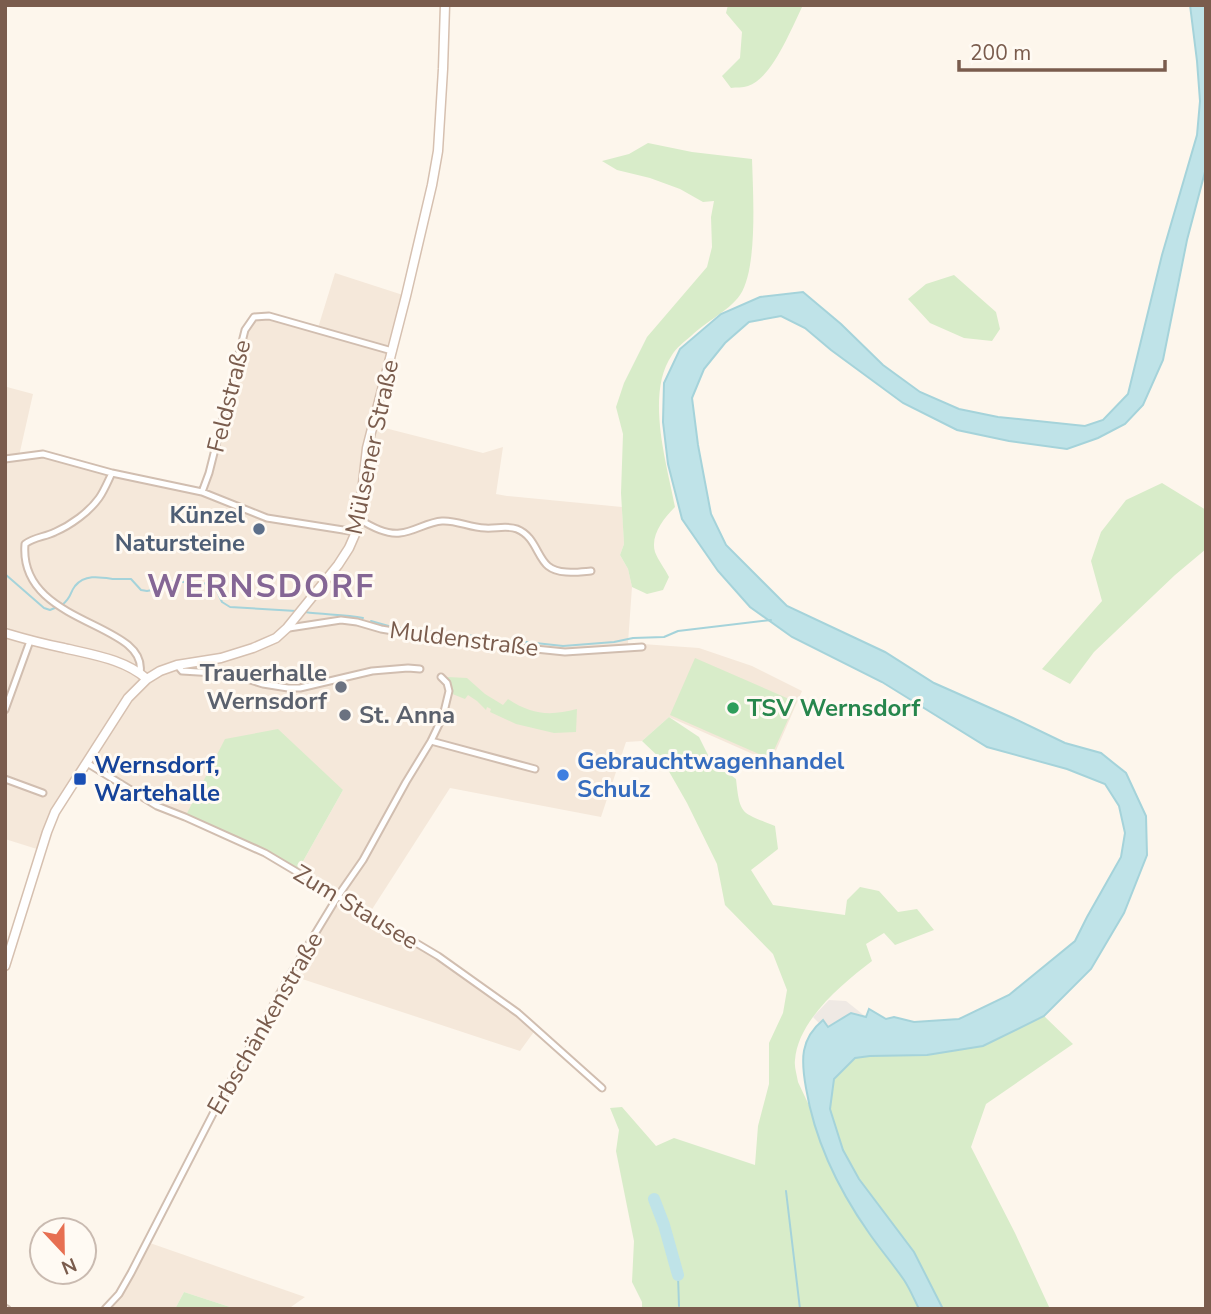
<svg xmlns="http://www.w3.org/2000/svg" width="1211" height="1314" viewBox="0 0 1211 1314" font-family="'Nunito Sans',sans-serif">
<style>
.residential{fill:#f5e8da}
.industrial{fill:#efe9e4}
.green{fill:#d8ecc9}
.water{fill:#bfe3e8;stroke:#a5d3da;stroke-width:2}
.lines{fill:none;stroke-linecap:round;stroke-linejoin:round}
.stream{stroke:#a5d3da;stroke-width:2}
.river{stroke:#bfe3e8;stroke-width:12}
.street-casing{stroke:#d1beb0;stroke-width:9}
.secondary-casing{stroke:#d6c0b0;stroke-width:11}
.street{stroke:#fff;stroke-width:5}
.secondary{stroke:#fff;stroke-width:8}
.service-dot{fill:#5c6f8a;stroke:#fffaf3;stroke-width:2.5}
.worship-dot{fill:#6b7280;stroke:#fffaf3;stroke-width:2.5}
.leisure-dot{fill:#2e9e5b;stroke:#fffaf3;stroke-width:2.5}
.shop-dot{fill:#3f7fe0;stroke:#fffaf3;stroke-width:2.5}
.transit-dot{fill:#1a4fb4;stroke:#fffaf3;stroke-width:2.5}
.labels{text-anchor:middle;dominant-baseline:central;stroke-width:6;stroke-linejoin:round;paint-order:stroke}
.street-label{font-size:24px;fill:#7a5c4d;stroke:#fffaf3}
.service-label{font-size:24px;font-weight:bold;fill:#4e5e75;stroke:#fffaf3;text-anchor:end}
.worship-label{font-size:24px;font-weight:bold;fill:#5b616d;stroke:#fffaf3;text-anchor:end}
.leisure-label{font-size:24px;font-weight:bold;fill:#27864d;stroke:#fffaf3;text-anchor:start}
.shop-label{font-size:24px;font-weight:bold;fill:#366cbe;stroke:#fffaf3;text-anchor:start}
.transit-label{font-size:24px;font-weight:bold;fill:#164399;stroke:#fffaf3;text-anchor:start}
.district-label{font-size:32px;font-weight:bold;letter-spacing:2px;fill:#846695;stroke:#fffaf3}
</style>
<rect width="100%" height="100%" fill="#fdf6ec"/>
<path class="residential" d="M335,273L406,296L373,425L483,453L503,447L496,494L507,496L622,507L624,544L620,555L628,569L632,587L628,643L699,648L752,666L802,691L771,762L669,717L642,741L626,742L601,817L450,788L369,914L438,956L536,1029L520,1051L290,975L338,896L297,872L343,790L185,817L157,806L90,763L59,804L40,850L5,839V394L7,387L33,394L19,456L43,454L202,492L245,330L254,317L269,316L317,331Z
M147,1242L305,1297L291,1307L236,1309L184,1292L175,1309H105L119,1294Z"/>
<path class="industrial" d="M829,1000L846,1001L866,1017L828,1027L823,1020L819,1023L813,1017Z"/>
<path class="green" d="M728,5H803C792,27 772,79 748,86C743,88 736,87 731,88L722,76L740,58L742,32L726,13Z
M648,143L692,152L752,159C753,192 758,269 740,295C729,311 705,322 691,336C684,342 676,348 672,355C645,394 667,464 675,507C664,518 650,535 655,552C658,560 665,569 669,577L663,590L647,594L632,587L628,569L620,555L624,544L621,493L623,434L616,407L624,383L647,337L707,267L712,247L711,217L714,201L703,202L680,189L650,178L617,170L602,161L629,154Z
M954,275L996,312L1000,329L992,341L964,338L930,323L908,299L926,284Z
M1162,483L1206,510V549L1175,575L1094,652L1070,684L1042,669L1102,601L1091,561L1101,532L1126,500Z
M695,658L796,702L770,759L670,715Z
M447,677L467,678L485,694L503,705L508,699C532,715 550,716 577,709L576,732L554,733L516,724L490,712L491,709L487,707L486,710L477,701L468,695L465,699L450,693V684Z
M669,717L699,737L710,759L736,779C740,816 741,812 775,826L778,849L751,870L773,905L845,915L847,900L860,887L879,891L898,912L917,909L934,930L895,945L884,933L866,944L872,961C842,984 798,1020 795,1060C794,1067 797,1075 798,1082L868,1231L906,1282L919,1309H642V1302L632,1282L634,1241L616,1151L619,1130L610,1108L622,1107L656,1146L674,1138L755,1165L758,1126L769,1084V1043L783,1013L787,990L773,954L725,905L717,864L687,803L663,761L642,741Z
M278,729L343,790L297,872L265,853L185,817L225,739Z
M1044,1016L1073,1044L986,1104L971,1147L1015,1233L1050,1309H943L914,1252L859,1179L843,1150L830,1109L834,1079L855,1058L870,1056L927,1055L983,1046Z
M184,1292L236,1309H175Z"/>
<path class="water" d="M1190,5H1206V168L1187,240L1163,360L1143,405L1125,424L1098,438L1067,449L1009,441L957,430L903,403L831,350L805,328L781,316L749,322L725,343L704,369L692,398L698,445L711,514L726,545L787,606L885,652L934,683L1013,718L1065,743L1101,753L1126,773L1146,816L1147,855L1124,913L1091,969L1044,1016L983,1046L927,1055L870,1056L855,1058L834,1079L830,1109L843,1150L859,1179L914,1252L943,1309H919C914,1299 910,1289 904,1280C893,1264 880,1249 869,1233C838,1189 815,1142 806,1088C801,1060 800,1039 823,1020L828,1027L851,1013L866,1017L869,1009L886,1019L894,1017L914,1022L959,1019L1009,995L1075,941L1087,917L1121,857L1125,833L1119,806L1105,784L1067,769L987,747L882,682L792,637L750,607L718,571L682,519L668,464L663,422L664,383L680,349L721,314L760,297L803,292L841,324L883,365L920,392L959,409L998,417L1085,426L1103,420L1128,394L1162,255L1197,135L1200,101L1197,61Z"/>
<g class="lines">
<path class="stream" d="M5,574L44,608L50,610L57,607
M62,605C72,597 69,594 75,586C85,574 100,577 113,579C119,579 125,579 131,579L141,590L147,591L152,590L169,581L211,584L216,589L222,602L230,607L296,611
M305,612C324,615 344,614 363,618
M371,621L392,627L563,646L614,642L633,638L664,637L678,631L771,620
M786,1191L800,1309
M678,1275L679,1306"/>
<path class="river" d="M654,1199L664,1225L678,1275"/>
<g class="street-casing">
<path id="street" d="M5,459L43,454L112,473L202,492L209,473L245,330L254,317L269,316L392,351
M112,473C108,481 104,491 99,498C89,512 71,525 55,532C45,537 34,537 25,544C18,626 149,621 140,673
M202,492L267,518L356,532
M359,519C370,526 386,535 400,533C414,532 427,522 442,521C457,520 470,528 485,528C495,529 507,525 517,529C535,536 537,557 548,566C559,575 578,572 591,571
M289,628L341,620L357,622L381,629L405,633L433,635L496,645L565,652L642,647
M177,665L182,671L231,674L263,684L288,688H300L372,671L408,668L420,669
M5,710L30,641
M431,741L535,769
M87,763L157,806L185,817L265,853L438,956L518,1013L602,1088
M5,779L43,793
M5,1308L7,1309
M105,1309L119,1294L131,1273L217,1106L290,975L338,896L363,860L406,782L431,741L443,716L449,691L447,683L441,677"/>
</g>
<g class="secondary-casing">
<path id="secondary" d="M5,633C25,639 44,644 64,648C93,655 124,659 147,679
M5,966L47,832L55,812L128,698L147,679L160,671L177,665L221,658L253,648L276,638L287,628L338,565L349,548L356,532L359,519L367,448L406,296L432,185L438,151L443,69L445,5"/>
</g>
<use href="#street" class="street"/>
<use href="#secondary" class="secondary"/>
</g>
<circle class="service-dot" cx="259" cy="529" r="7"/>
<g class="worship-dot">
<circle cx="341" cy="687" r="7"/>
<circle cx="345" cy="715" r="7"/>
</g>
<circle class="leisure-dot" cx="733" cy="708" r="7"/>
<circle class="shop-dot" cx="563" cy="775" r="7"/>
<rect class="transit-dot" x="73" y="772" width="14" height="14" rx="3.5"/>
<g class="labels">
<g class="street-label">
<text transform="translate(229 396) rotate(-76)">Feldstraße</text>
<text transform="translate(372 447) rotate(-78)">Mülsener Straße</text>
<text transform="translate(464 639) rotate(7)">Muldenstraße</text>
<text transform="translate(356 907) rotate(31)">Zum Stausee</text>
<text transform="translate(265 1023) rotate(-60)">Erbschänkenstraße</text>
</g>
<g class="service-label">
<text x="245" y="515">Künzel<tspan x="245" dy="28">Natursteine</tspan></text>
</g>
<g class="worship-label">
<text x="327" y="673">Trauerhalle<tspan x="327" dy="28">Wernsdorf</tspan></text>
<text x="359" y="715" text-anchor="start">St. Anna</text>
</g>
<g class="leisure-label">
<text x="747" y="708">TSV Wernsdorf</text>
</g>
<g class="shop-label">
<text x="577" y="761">Gebrauchtwagenhandel<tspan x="577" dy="28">Schulz</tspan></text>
</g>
<g class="transit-label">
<text x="94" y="765">Wernsdorf,<tspan x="94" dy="28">Wartehalle</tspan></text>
</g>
<g class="district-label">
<text x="261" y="586">WERNSDORF</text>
</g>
</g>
<rect width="1211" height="1314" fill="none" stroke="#7a5c4d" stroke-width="14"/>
<g transform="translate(63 1251) rotate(158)"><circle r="33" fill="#fffaf3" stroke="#cabbb1" stroke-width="2"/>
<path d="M0-5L12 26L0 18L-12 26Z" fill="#e76f51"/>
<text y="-10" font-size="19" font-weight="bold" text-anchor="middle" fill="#7a5c4d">N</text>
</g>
<path d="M959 60v10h206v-10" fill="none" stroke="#7a5c4d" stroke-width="3.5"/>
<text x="970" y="60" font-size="21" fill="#7a5c4d" stroke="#fffaf3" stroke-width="5" paint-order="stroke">200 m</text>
</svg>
